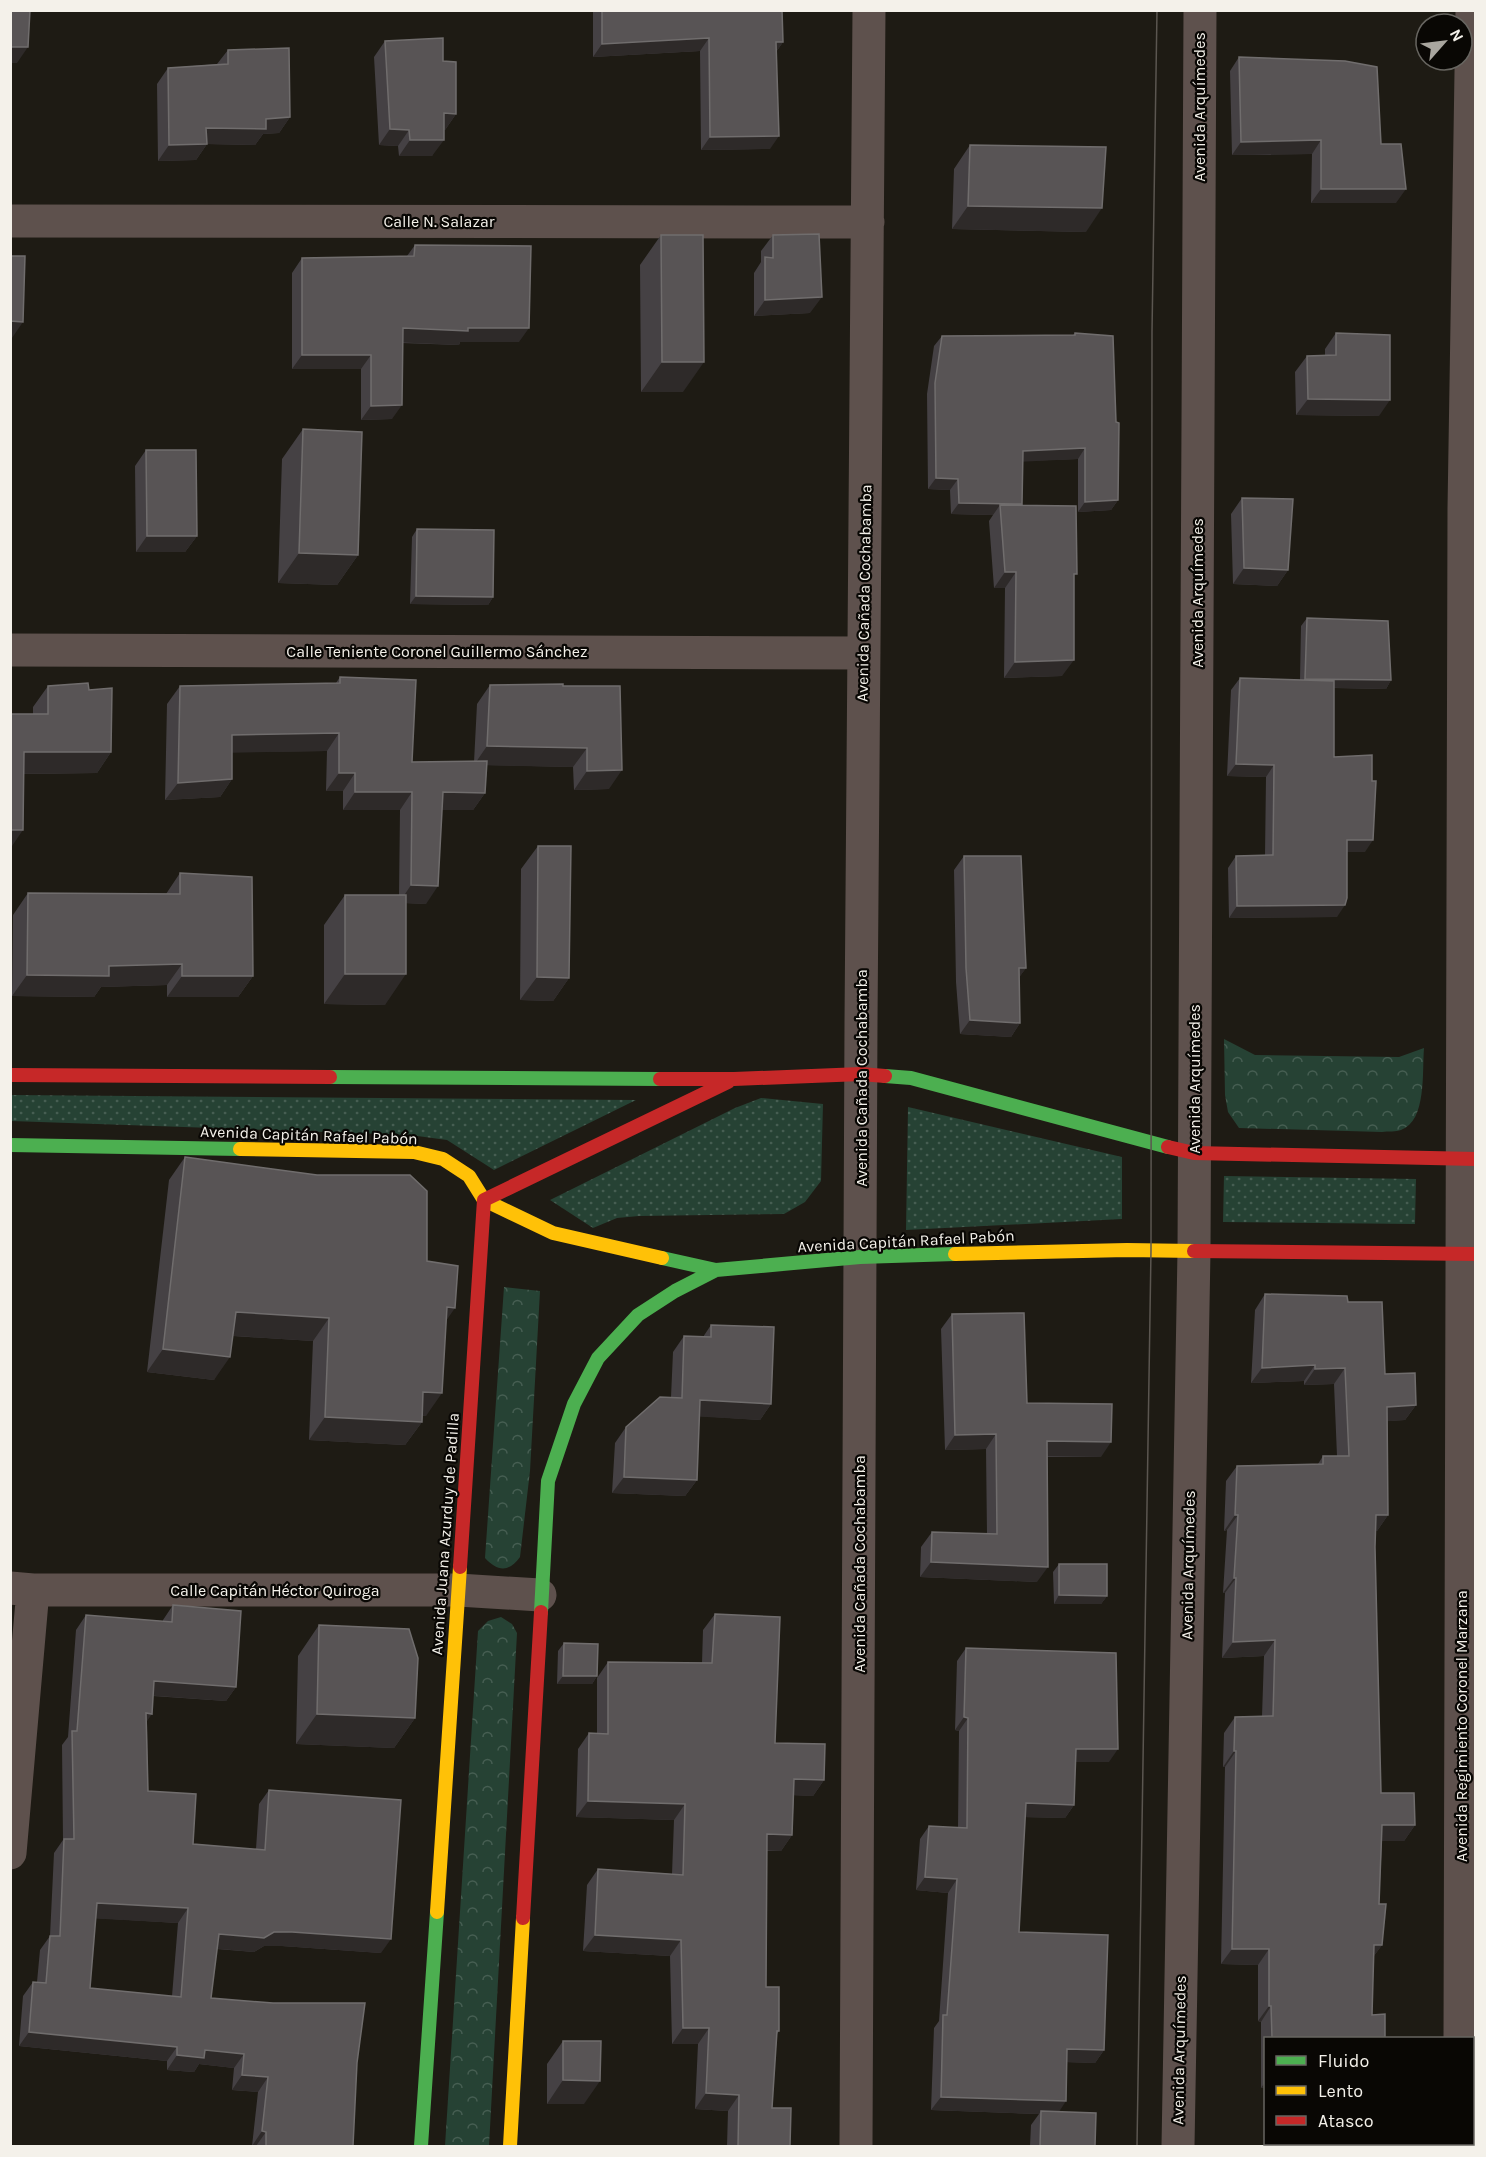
<svg xmlns="http://www.w3.org/2000/svg" width="1486" height="2157" viewBox="0 0 1486 2157" font-family="Karla,sans-serif">
<style>
.grass{fill:url(#grass-dots)}
.forest{fill:url(#forest-crowns)}
.lines{fill:none;stroke-linecap:round;stroke-linejoin:round}
.street{stroke:#5e514d;stroke-width:33}
.fast{stroke:#4caf50;stroke-width:14}
.slow{stroke:#ffc107;stroke-width:14}
.jam{stroke:#c62828;stroke-width:14}
.tram{stroke:#5b5650;stroke-width:1.5}
.wall{fill:#454144;fill-rule:evenodd}
.shaded-wall{fill:#2e2a29}
.building{fill:#585455;stroke:#706d6d;stroke-width:1.5;fill-rule:evenodd}
.labels{text-anchor:middle;dominant-baseline:central;stroke-width:4.5;stroke-linejoin:round;paint-order:stroke}
.street-label{font-size:16px;fill:#f4f1ea;stroke:#090704}
</style>
<defs>
<pattern id="grass-dots" width="8" height="8" patternUnits="userSpaceOnUse" patternTransform="scale(1.5)"><rect width="8" height="8" fill="#264234"/><path d="M2 2h.1M6 6h.1" fill="none" stroke="#465e52" stroke-width="1.8" stroke-linecap="round"/></pattern>
<pattern id="forest-crowns" width="20" height="18" patternUnits="userSpaceOnUse" patternTransform="scale(1.5)"><rect width="20" height="18" fill="#264234"/><path d="M2 6a3 3 0 1 1 6 0M12 15a3 3 0 1 1 6 0" fill="none" stroke="#465e52"/></pattern>
</defs>
<rect width="100%" height="100%" fill="#1e1b14"/>
<path class="grass" d="M11,1095L636,1100L494,1170L447,1140L410,1135L11,1121Z
M761,1098L823,1104L821,1181L805,1202L784,1214L639,1216L617,1218L593,1228L550,1200L735,1108Z
M908,1107L1122,1157V1219L906,1230Z
M1224,1176L1416,1179L1415,1224L1223,1222Z"/>
<path class="forest" d="M1224,1039L1255,1055L1399,1057L1424,1048C1422,1071 1427,1121 1401,1130C1396,1132 1388,1131 1382,1132L1239,1128L1228,1112L1225,1095Z
M504,1287L540,1291L530,1471L520,1557C509,1572 498,1572 485,1558Z
M501,1617L512,1624L517,1633L489,2146H445L478,1631L488,1621Z"/>
<g class="lines">
<path class="street" d="M10,221L868,222
M10,650L864,653
M10,1588L33,1590H458L540,1595
M10,1853L33,1590
M1460,2038L1464,509L1472,10
M856,2146L861,1023L869,10
M1178,2146L1194,1251L1200,10
M1459,2146V2144"/>
<path class="fast" d="M885,1076L911,1078L1168,1147
M330,1077L660,1079
M10,1145L240,1149
M662,1258L716,1270L860,1257L955,1254
M541,1612L548,1481L574,1404L598,1358L638,1315L675,1291L716,1270
M421,2146L437,1912"/>
<path class="slow" d="M240,1149L414,1152L443,1159L469,1176L484,1200L553,1233L662,1258
M955,1254L1127,1250L1194,1251
M437,1912L460,1567
M510,2146L523,1918"/>
<path class="jam" d="M10,1075L330,1077
M660,1079H734L861,1074L885,1076
M1168,1147L1194,1153L1476,1159
M484,1200L728,1082
M1194,1251L1476,1254
M460,1567L484,1200
M523,1918L541,1612"/>
<path class="tram" d="M1137,2146L1151,1250L1152,332L1157,10"/>
</g>
<path class="wall" d="M593,10H782L783,42L776,52L770,149L701,150L700,51L593,57Z
M385,41L443,61L456,114L445,130H444L432,156H399L398,146L379,145L374,57Z
M228,50L290,117L279,133L263,134L255,145L207,144L196,160L158,161L157,84L168,68L217,64Z
M1239,57L1396,203H1311L1312,154L1232,155L1230,71Z
M970,145L1086,232L952,229L954,169Z
M661,235L683,392H641L640,265Z
M773,235L810,313L754,316V273L761,262V251Z
M415,245L519,342H460L459,345L402,343L392,419L361,420V369H292V273L302,258L407,256Z
M1075,333L1118,500L1111,510L1078,512V459L1022,461V504L1074,578L1062,676L1004,678L1005,588H994L989,521L993,515L951,514L950,490L928,489L927,394L934,346L942,336L1073,335Z
M1336,333L1379,416L1296,415L1295,372L1307,356H1325V349Z
M303,429L358,555L337,585L278,583L282,459Z
M146,450L197,536L185,552H136L135,466Z
M1242,498L1288,570L1277,586L1233,584L1231,514Z
M417,529L493,597L488,605L410,604L412,537Z
M1307,618L1391,680L1386,689L1334,688V757L1365,852H1347L1337,917L1229,918L1228,868L1236,856L1265,855L1266,777L1227,776L1231,690L1240,678L1300,680L1301,626Z
M340,677L412,762H474L477,704L490,685L563,686L609,789L574,790L573,767L487,765L485,793L473,810H442L426,904L406,903L385,1005L324,1004V925L345,895H399L400,810H343V791H326L327,751L232,752V779L220,797L165,800L167,704L180,686L336,683Z
M48,686L89,690L111,752L97,773L24,774L10,849L33,714V707Z
M538,846L569,978L553,1001L520,1000L521,869Z
M964,856L1026,968L1019,977L1020,1023L1011,1037L960,1034L956,982L954,870Z
M180,873L253,976L238,997H167V985L101,987L94,997L12,996L13,915L28,893L166,894Z
M185,1157L427,1261L446,1321L426,1416H422V1422L405,1445L309,1440L313,1341L233,1336L214,1380L147,1372L169,1180Z
M1265,1294L1348,1302L1385,1374L1416,1405L1405,1420L1387,1421L1388,1515L1377,1531H1376L1375,1547L1381,1793L1415,1825L1404,1841H1382L1379,1904L1382,1945L1373,1957L1372,2015L1385,2038H1266V2087L1261,2088V2022L1258,2021V1965L1221,1964L1225,1767H1223L1224,1733L1235,1717L1262,1716L1264,1656L1222,1658L1225,1593H1223L1227,1530L1224,1531L1226,1481L1237,1466L1318,1464L1323,1456H1337L1334,1384L1304,1385V1381L1251,1383L1255,1310Z
M952,1314L1027,1403L1101,1457H1047L1037,1582L920,1577L921,1547L932,1532L987,1534L986,1449L945,1450L941,1329Z
M711,1325L771,1404L760,1420L699,1416L697,1480L685,1496L612,1493L615,1443L626,1427L671,1397L673,1352L684,1336L703,1337Z
M1059,1564L1107,1596L1101,1604H1054L1053,1572Z
M173,1605L236,1687L226,1701L153,1696L147,1721L148,1791L193,1844L256,1849L259,1804L269,1790L381,1953L282,1946H264L254,1952L217,1949L211,1998L357,2063L353,2146H252L258,2092L232,2090L234,2068L199,2064L194,2072L167,2070V2061L19,2046L23,1996L33,1982H37L40,1950L50,1936L54,1853L63,1840L62,1745L68,1737L76,1630L86,1615L163,1622V1620ZM95,1918L178,1923L172,1996L90,1988Z
M715,1614L775,1743L824,1780L813,1796L794,1795L792,1835L781,1851H767L766,1987L779,2031L777,2034L772,2108L790,2146H727L728,2111L695,2109L698,2044H672L670,1956L583,1951L587,1885L598,1869L672,1874L674,1820L576,1817L578,1749L589,1733H597V1678L608,1662L702,1663L703,1630Z
M319,1625L415,1718L394,1748L296,1744L298,1656Z
M564,1643L597,1676L592,1684H557L558,1651Z
M966,1648L1109,1762H1075L1074,1805L1065,1818L1025,1817L1019,1932L1104,2050L1095,2063L1067,2062L1058,2112L1095,2146H1030L1031,2125L1039,2114L931,2110L934,2028L939,2021L948,1893L916,1890L920,1839L929,1826L958,1828L959,1731L955,1730L957,1661Z
M563,2041L584,2104H547V2064Z"/>
<path class="shaded-wall" d="M709,38L700,51L593,57L602,44Z
M776,42H783L774,55Z
M10,47H28L17,63H10Z
M444,113L456,114L445,130L432,129Z
M290,117L279,133L263,134L255,145L207,144L196,160L158,161L169,145L206,128L266,119Z
M390,129L409,130L398,146L379,145Z
M779,136L770,149L701,150L710,137Z
M410,140H444L432,156H399Z
M1321,140L1312,154L1232,155L1241,142Z
M1321,189H1406L1396,203H1311Z
M968,206L1102,208L1086,232L952,229Z
M822,297L810,313L754,316L765,300Z
M10,321L23,322L12,338H10Z
M403,328H529L519,342H460L459,345L393,342Z
M302,355H371L361,369H292Z
M662,362H704L683,392H641Z
M1308,399L1390,400L1379,416L1296,415Z
M402,405L392,419L361,420L371,406Z
M1085,448L1078,459L1015,462L1023,451Z
M936,478L958,479L950,490L928,489Z
M1118,500L1111,510L1078,512L1085,502Z
M959,503L1022,504L1000,505L993,515L951,514Z
M147,536H197L185,552H136Z
M299,553L358,555L337,585L278,583Z
M1244,568L1288,570L1277,586L1233,584Z
M1005,572H1016L1005,588H994Z
M416,596L493,597L488,605L410,604Z
M1074,660L1062,676L1004,678L1015,662Z
M1305,679L1391,680L1386,689L1299,687Z
M339,733L327,751L220,753L232,735Z
M487,746L587,748L573,767L474,765Z
M24,752H111L97,773L10,774Z
M1236,764L1274,765L1266,777L1227,776Z
M622,770L609,789L574,790L587,771Z
M339,773H355L343,791H326Z
M232,779L220,797L165,800L178,783Z
M355,792H412L400,810H343Z
M443,792L485,793L473,810H431Z
M10,830H23L10,849Z
M1347,840H1373L1365,852H1338Z
M411,885L438,886L426,904L399,903Z
M1345,905L1337,917L1229,918L1237,906Z
M182,964L167,985L101,987L94,997L12,996L27,975L109,966Z
M1019,968H1026L1016,982Z
M345,974H406L385,1005L324,1004Z
M182,976H253L238,997H167Z
M537,977L569,978L553,1001L520,1000Z
M970,1020L1020,1023L1011,1037L960,1034Z
M447,1307L455,1308L439,1331Z
M236,1312L329,1318L313,1341L219,1335Z
M163,1349L230,1357L214,1380L147,1372Z
M1315,1365L1304,1381L1251,1383L1262,1368Z
M1345,1368L1334,1384L1304,1385L1315,1369Z
M423,1392L442,1393L426,1416L407,1415Z
M700,1400L771,1404L760,1420L689,1416Z
M1416,1405L1405,1420L1376,1422L1387,1407Z
M325,1417L422,1422L405,1445L309,1440Z
M996,1434L986,1449L945,1450L955,1435Z
M1047,1441L1111,1442L1101,1457L1037,1456Z
M624,1477L697,1480L685,1496L612,1493Z
M1235,1515H1238L1227,1530L1224,1531Z
M1376,1515H1388L1377,1531H1365Z
M931,1562L1048,1567L1037,1582L920,1577Z
M1234,1578H1236L1225,1593H1223Z
M1059,1595L1107,1596L1101,1604H1054Z
M1275,1640L1264,1656L1222,1658L1233,1642Z
M563,1676H597L592,1684H557Z
M154,1681L236,1687L226,1701L144,1695Z
M146,1713L152,1714L142,1728Z
M317,1714L415,1718L394,1748L296,1744Z
M964,1717L968,1718L959,1731L955,1730Z
M1076,1749H1118L1109,1762H1067Z
M1234,1751H1236L1225,1767H1223Z
M794,1779L824,1780L813,1796L783,1795Z
M588,1801L685,1804L674,1820L576,1817Z
M1026,1803L1074,1805L1065,1818L1017,1817Z
M1382,1825H1415L1404,1841H1371Z
M767,1834L792,1835L781,1851L755,1850Z
M925,1877L957,1879L948,1893L916,1890Z
M97,1903L188,1908L178,1923L87,1918Z
M292,1932L391,1939L381,1953L282,1946H264L254,1952L209,1948L219,1934Z
M595,1935L681,1940L670,1956L583,1951Z
M1374,1945H1382L1371,1960Z
M1232,1949H1269L1258,1965L1221,1964Z
M1269,2006H1271L1261,2022L1258,2021Z
M683,2028H709L698,2044H672Z
M29,2032L177,2047L167,2061L19,2046Z
M1067,2049L1104,2050L1095,2063L1058,2062Z
M205,2050L244,2054L234,2068L199,2064L194,2072L167,2070L177,2055Z
M242,2075L268,2077L258,2092L232,2090Z
M563,2080L600,2081L584,2104H547Z
M1266,2081V2087L1261,2088Z
M706,2093L739,2095L728,2111L695,2109Z
M941,2097L1066,2101L1057,2115L1041,2111L1039,2114L931,2110Z
M262,2131L266,2132L256,2146H252Z"/>
<path class="building" d="M10,10H30L28,47H10Z
M602,10H782L783,42H776L779,136L710,137L709,38L602,44Z
M443,38V61L456,62V114L444,113V140H410L409,130L390,129L385,41Z
M289,48L290,117L266,119V129L206,128L207,144L169,145L168,68L228,64V50Z
M1239,57L1345,61L1377,67L1381,144H1401L1406,189H1321V140L1241,142Z
M970,145L1106,147L1102,208L968,206Z
M819,234L822,297L765,300V257L773,258V235Z
M661,235H703L704,362H662Z
M415,245L531,246L529,328H468V331L403,328L402,405L371,406V355H302V258L414,256Z
M10,256H25L23,322L10,321Z
M1075,333L1113,336L1116,422L1119,423L1118,500L1085,502V448L1023,451L1022,504L959,503L958,479L936,478L935,383L942,336L1075,335Z
M1336,333L1390,335V400L1308,399L1307,356L1336,355Z
M303,429L362,432L358,555L299,553Z
M146,450H196L197,536H147Z
M1242,498L1293,499L1288,570L1244,568Z
M1000,505L1076,506L1077,574H1074V660L1015,662L1016,572H1005Z
M417,529L494,530L493,597L416,596Z
M1307,618L1388,621L1391,680L1305,679Z
M340,677L416,680L412,762L487,761L485,793L443,792L438,886L411,885L412,792H355V773H339V733L232,735V779L178,783L180,686L340,683Z
M1240,678L1334,681V757L1372,755V781H1376L1373,840H1347V898L1345,905L1237,906L1236,856L1273,855L1274,765L1236,764Z
M88,683L89,690L112,688L111,752H24L23,830H10V714H48V686Z
M563,684V686H620L622,770L587,771V748L487,746L490,685Z
M538,846H571L569,978L537,977Z
M964,856H1021L1026,968H1019L1020,1023L970,1020L966,968Z
M180,873L252,877L253,976H182V964L109,966V976L27,975L28,893L180,894Z
M345,895H406V974H345Z
M185,1157L317,1175H410L427,1191V1261L458,1266L455,1308L447,1307L442,1393L423,1392L422,1422L325,1417L329,1318L236,1312L230,1357L163,1349Z
M1265,1294L1347,1296L1348,1302H1382L1385,1374L1415,1373L1416,1405L1387,1407L1388,1515H1376L1375,1547L1381,1793H1414L1415,1825H1382L1379,1904H1386L1382,1945H1374L1372,2015L1385,2014V2038H1272L1271,2006H1269V1949H1232L1236,1751H1234L1235,1717L1273,1716L1275,1640L1233,1642L1236,1578H1234L1238,1515H1235L1237,1466L1323,1464V1456H1349L1345,1368L1315,1369V1365L1262,1368Z
M1024,1313L1027,1403L1112,1404L1111,1442L1047,1441L1048,1567L931,1562L932,1532L997,1534L996,1434L955,1435L952,1314Z
M711,1325L774,1327L771,1404L700,1400L697,1480L624,1477L626,1427L660,1397L682,1398L684,1336L711,1337Z
M1059,1564H1107V1596L1059,1595Z
M173,1605L241,1611L236,1687L154,1681L152,1714L146,1713L148,1791L196,1794L193,1844L265,1850L269,1790L401,1800L391,1939L292,1932H274L264,1938L219,1934L211,1998L273,2003H365L357,2063L353,2146H266V2132L262,2131L268,2077L242,2075L244,2054L205,2050L204,2058L177,2055V2047L29,2032L33,1982L46,1983L50,1936H60L64,1839H74L72,1731H77L86,1615L172,1622ZM97,1903L188,1908L181,1997L90,1988Z
M715,1614L780,1617L775,1743L825,1744L824,1780L794,1779L792,1835L767,1834L766,1987H779V2031H777L772,2108H791L790,2146H738L739,2095L706,2093L709,2028H683L681,1940L595,1935L598,1869L683,1875L685,1804L588,1801L589,1733L608,1734V1662L712,1663Z
M319,1625L409,1629L418,1658L415,1718L317,1714Z
M564,1643L598,1644L597,1676H563Z
M966,1648L1116,1653L1118,1749H1076L1074,1805L1026,1803L1019,1932L1108,1935L1104,2050L1067,2049L1066,2101L941,2097L943,2015H947L957,1879L925,1877L929,1826L967,1828L968,1718L964,1717Z
M563,2041H601L600,2081L563,2080Z
M1041,2111L1096,2113L1095,2146H1040Z"/>
<g class="labels">
<g class="street-label">
<text transform="translate(1199 107) rotate(-90)">Avenida Arquímedes</text>
<text x="439" y="221">Calle N. Salazar</text>
<text transform="translate(864 593) rotate(-89)">Avenida Cañada Cochabamba</text>
<text transform="translate(1197 593) rotate(-90)">Avenida Arquímedes</text>
<text x="437" y="651">Calle Teniente Coronel Guillermo Sánchez</text>
<text transform="translate(861 1078) rotate(-90)">Avenida Cañada Cochabamba</text>
<text transform="translate(1194 1079) rotate(-90)">Avenida Arquímedes</text>
<text transform="translate(309 1135) rotate(2)">Avenida Capitán Rafael Pabón</text>
<text transform="translate(906 1241) rotate(-3)">Avenida Capitán Rafael Pabón</text>
<text transform="translate(445 1534) rotate(-86)">Avenida Juana Azurduy de Padilla</text>
<text transform="translate(859 1564) rotate(-90)">Avenida Cañada Cochabamba</text>
<text transform="translate(1188 1565) rotate(-89)">Avenida Arquímedes</text>
<text x="275" y="1590">Calle Capitán Héctor Quiroga</text>
<text transform="translate(1461 1726) rotate(-90)">Avenida Regimiento Coronel Marzana</text>
<text transform="translate(1179 2050) rotate(-89)">Avenida Arquímedes</text>
</g>
</g>
<rect width="1486" height="2157" fill="none" stroke="#f4f1ea" stroke-width="24"/>
<rect x="1264" y="2037" width="210" height="108" fill="#090704" stroke="#676560" stroke-width="1.5"/>
<rect x="1276" y="2056" width="30" height="9" fill="#4caf50" stroke="#676560" stroke-width="1.5"/>
<text x="1318" y="2067" font-size="18" fill="#f4f1ea">Fluido</text>
<rect x="1276" y="2086" width="30" height="9" fill="#ffc107" stroke="#676560" stroke-width="1.5"/>
<text x="1318" y="2097" font-size="18" fill="#f4f1ea">Lento</text>
<rect x="1276" y="2116" width="30" height="9" fill="#c62828" stroke="#676560" stroke-width="1.5"/>
<text x="1318" y="2127" font-size="18" fill="#f4f1ea">Atasco</text>
<g transform="translate(1444 42) rotate(62)"><circle r="28" fill="#090704" stroke="#676560" stroke-width="1.5"/>
<path d="M0-4.5L10 22L0 15L-10 22Z" fill="#a9a69f"/>
<text y="-9" font-size="16" font-weight="bold" text-anchor="middle" fill="#f4f1ea">N</text>
</g>
</svg>
